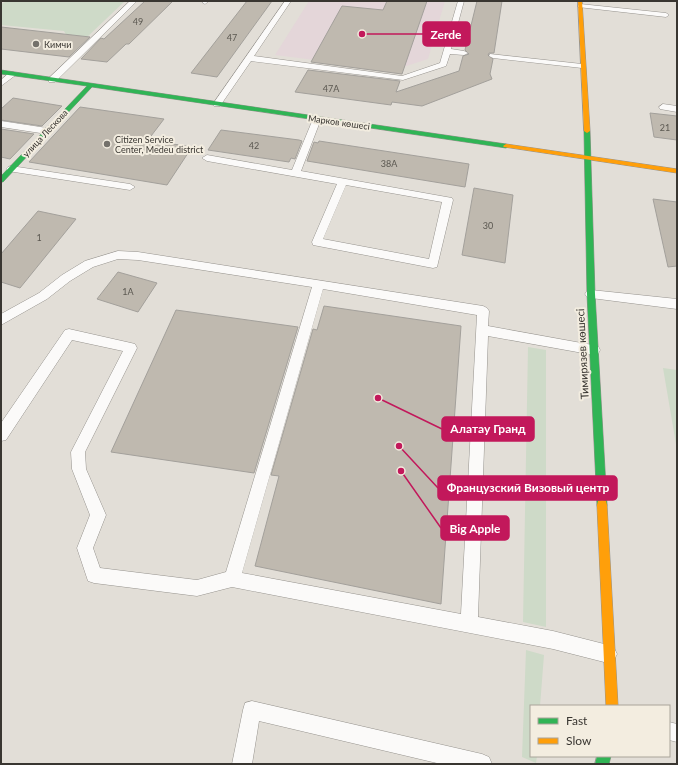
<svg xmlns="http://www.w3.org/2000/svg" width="678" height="765" viewBox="0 0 678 765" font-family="Lato,sans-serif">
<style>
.education{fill:#e4d6d9}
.green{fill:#cedac8}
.building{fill:#bfb9af;stroke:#a3a09b}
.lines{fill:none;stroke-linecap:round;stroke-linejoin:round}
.lane-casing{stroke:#96938e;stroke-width:1}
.fast-casing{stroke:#96938e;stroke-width:1}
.slow-casing{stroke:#96938e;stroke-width:1}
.lane{fill:#fbfaf9;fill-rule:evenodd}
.fast{fill:#30b455;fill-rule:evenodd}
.slow{fill:#ff9f0a;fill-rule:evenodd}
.poi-dot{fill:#74716b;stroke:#f3ede0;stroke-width:1.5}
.labels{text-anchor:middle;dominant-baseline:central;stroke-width:4;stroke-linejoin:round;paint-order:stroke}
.number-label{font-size:9px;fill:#5a5750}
.far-poi-label{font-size:9px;fill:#393631;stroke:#f3ede0;text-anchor:start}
.far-street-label{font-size:9px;fill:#393631;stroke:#f3ede0}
.street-label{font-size:11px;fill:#393631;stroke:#f3ede0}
.leader{fill:none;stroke:#c2185b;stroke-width:1.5}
.callout-dot{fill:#c2185b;stroke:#f3ede0;stroke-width:1.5}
.callout{fill:#c2185b;stroke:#c2185b;stroke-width:1.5}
.callout-label{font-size:12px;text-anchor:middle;font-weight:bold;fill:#fff}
</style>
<rect width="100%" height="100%" fill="#e2ded7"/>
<path class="education" d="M309,1H445L428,59L394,70L275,55Z"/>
<path class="green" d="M7,1H125L85,39L69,40L64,31L1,25V4Z
M528,347L546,350V627L523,622Z
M663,368L677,370V450Z
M526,650L544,655L540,706H531V756H537L536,763L522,757Z"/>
<path class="building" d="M145,1H173L129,44H126L107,62L81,59L101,38L104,39Z
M247,1H272L217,77L191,73Z
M387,1H427L402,74L311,62L342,6L383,10Z
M477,1H502L494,53H489L488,55L493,59L490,74L492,79L422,106L392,102L391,105L295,92L308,70L400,81L396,92L459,71L463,56L469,54L465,50Z
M1,27L90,37L69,57L1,49Z
M13,98L62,106L42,126L1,120V109Z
M80,107L164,119L148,140L192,147L167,185L29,162Z
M650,113L677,116V140L654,137Z
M1,129L34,134L10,159L1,157Z
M221,130L299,140L302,141L295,159L291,158L289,162L208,150Z
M319,141L469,164L465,187L307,161L314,142L318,143Z
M474,188L513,195L505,263L462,255Z
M653,199L677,202V266L668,267Z
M38,211L76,219L20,288L1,282V254Z
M118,272L157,283L138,312L97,299Z
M324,306L461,326L441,604L255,566L279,476L271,475L313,329L317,330Z
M176,310L298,327L254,473L111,452Z"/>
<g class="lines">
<g class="lane-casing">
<path id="lane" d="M130,1H137L55,82H49V78Z
M202,1H209L205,4L203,3Z
M285,1H291L254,56L402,76L440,63L458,1H464L451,49L464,51L468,53L464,55L450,54L446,66L403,80L251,61L220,106H214L213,104Z
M580,4L666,13L669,15L666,17L578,7V5Z
M490,54L582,64L586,66L582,68L493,58L489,56Z
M10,72H13L17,74L1,86V80Z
M663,104L677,106V112L660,109L659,107Z
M317,116L321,119L301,171L452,198L453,200L437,267L433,268L313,245L312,242L337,184L207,161L202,158L207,155L292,170L313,119ZM346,185L442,202L429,259L323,239Z
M1,121L47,128L51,131L47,134L1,127Z
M11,166L130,184L135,187L130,190L8,171L6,169L8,167Z
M118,251L138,252L483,306L487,308L489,311L488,326L598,346L600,350L598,354L594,355L488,336L478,617L553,631L608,645L614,648L617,654L614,660L608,663L553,649L232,587L197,596L94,583L88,581L77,548L90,515L72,469L71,452L123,351L72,340L6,440L1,441V423L65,330L69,329L131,343L135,344L137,348L85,452L86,469L106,515L93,548L100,568L197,580L226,572L312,287L138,260L118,259L93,267L70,281L47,299L1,325V314L39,293L62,275L85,261ZM323,289L477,315L461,614L242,573Z
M591,290L677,299V309L591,298L587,297L585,294L587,291Z
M252,701L482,754L489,757L492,764H441L259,721L252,764H232L243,710L245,703Z
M669,722L677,724V742L669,740Z"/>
</g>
<g class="fast-casing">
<path id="fast" d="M1,70L506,144L509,146L506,148L92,87L3,182H1V176L87,86L1,74Z
M587,129L590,131L595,294L607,505L606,509L602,510L598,509L597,505L587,294L584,131Z
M597,756H611L609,764H595Z"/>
</g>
<g class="slow-casing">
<path id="slow" d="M578,1H582L590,131L587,133L584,131Z
M506,144L677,169V173L504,147L503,146Z
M602,500L606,501L607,505L618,706H606L597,505L598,501Z"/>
</g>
<use href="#lane" class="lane"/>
<use href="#fast" class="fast"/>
<use href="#slow" class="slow"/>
</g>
<g class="poi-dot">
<circle cx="36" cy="44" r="4"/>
<circle cx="107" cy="144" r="4"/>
</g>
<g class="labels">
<g class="number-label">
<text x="138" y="21">49</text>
<text x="232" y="37">47</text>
<text x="331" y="88">47А</text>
<text x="665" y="127">21</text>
<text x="254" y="145">42</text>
<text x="389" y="163">38А</text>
<text x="488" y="225">30</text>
<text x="39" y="237">1</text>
<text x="128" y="291">1А</text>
</g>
<g class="far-poi-label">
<text x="44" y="44">Кимчи</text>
<text x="115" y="139">Citizen Service<tspan x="115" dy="10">Center, Medeu district</tspan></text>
</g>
<g class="far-street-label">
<text transform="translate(339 122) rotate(8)">Марков көшесі</text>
<text transform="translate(45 133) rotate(-47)">улица Лескова</text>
</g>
<g class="street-label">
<text transform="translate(582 354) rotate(-93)">Тимирязев көшесі</text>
</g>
</g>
<path class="leader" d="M362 34L423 34M378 398L442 429M399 446L438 488M401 471L441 528"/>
<g class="callout-dot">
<circle cx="362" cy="34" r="4"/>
<circle cx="378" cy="398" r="4"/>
<circle cx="399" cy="446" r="4"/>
<circle cx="401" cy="471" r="4"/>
</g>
<g class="callout">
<rect x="423" y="22" width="47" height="24" rx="4"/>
<rect x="442" y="417" width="92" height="24" rx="4"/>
<rect x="438" y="476" width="179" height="24" rx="4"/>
<rect x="441" y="516" width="68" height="24" rx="4"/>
</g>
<g class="callout-label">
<text x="446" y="39">Zerde</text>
<text x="488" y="433">Алатау Гранд</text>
<text x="528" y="492">Французский Визовый центр</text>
<text x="475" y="533">Big Apple</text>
</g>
<rect width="678" height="765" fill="none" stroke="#393631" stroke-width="4"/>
<rect x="530" y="705" width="140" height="52" fill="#f3ede0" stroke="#a9a49a"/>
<rect x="538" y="718" width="20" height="6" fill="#30b455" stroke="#a9a49a"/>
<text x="566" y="725" font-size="12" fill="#393631">Fast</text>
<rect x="538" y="738" width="20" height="6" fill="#ff9f0a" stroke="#a9a49a"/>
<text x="566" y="745" font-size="12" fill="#393631">Slow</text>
</svg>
